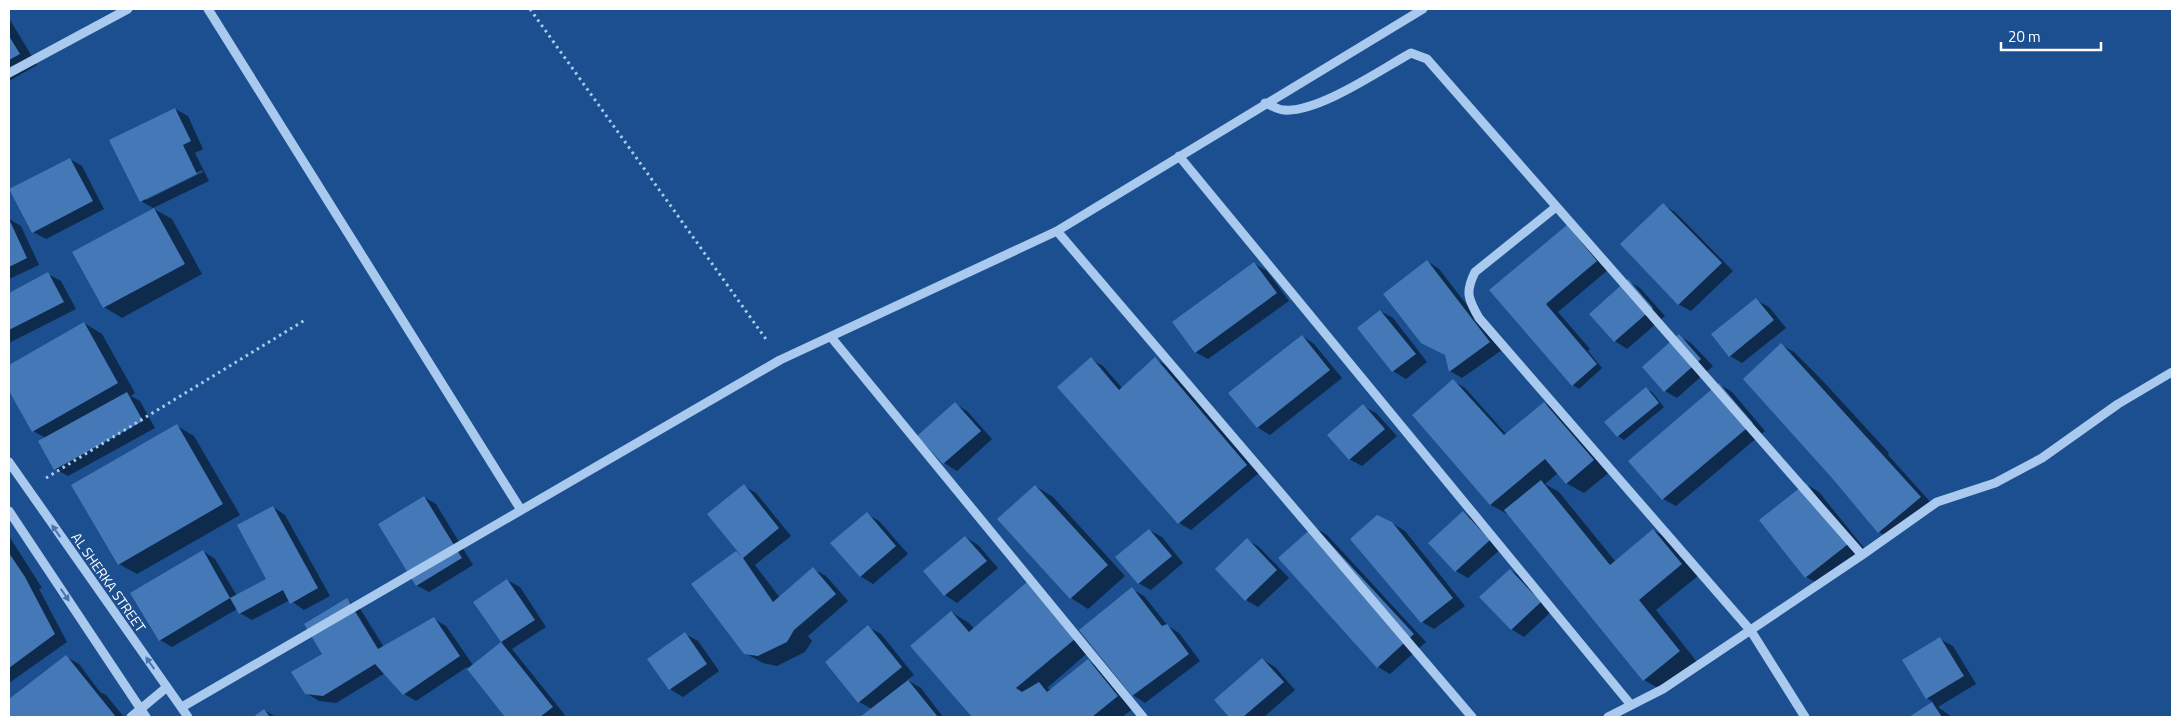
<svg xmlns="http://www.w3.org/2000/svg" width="2181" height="726" viewBox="0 0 2181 726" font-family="'Titillium Web',sans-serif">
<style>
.shadow{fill:#0007;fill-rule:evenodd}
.building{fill:#4478b7}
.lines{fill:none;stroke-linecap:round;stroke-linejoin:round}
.path{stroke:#a9c9ee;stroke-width:3;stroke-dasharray:2.5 4;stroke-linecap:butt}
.minor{stroke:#a9c9ee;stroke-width:9}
.oneway{fill:#4674ac}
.labels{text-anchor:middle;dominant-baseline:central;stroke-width:4;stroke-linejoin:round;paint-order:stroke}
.street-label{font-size:14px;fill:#fff;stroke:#1b4f8f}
</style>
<rect width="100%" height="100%" fill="#1b4f8f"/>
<path class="shadow" d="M9,18L37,65L9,81Z
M175,109L188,116L203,149L195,153L209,181L153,208L141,201ZM202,170L203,172L146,200V197Z
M70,159L82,166L104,209L46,239L33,232Z
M1663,205L1675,212L1733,271L1691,311L1678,304Z
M154,209L172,219L202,274L122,318L104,307L74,253Z
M9,219L21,226L39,265L9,279Z
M1567,227L1580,234L1609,269L1558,312L1590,349L1588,351L1602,368L1579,389L1573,385L1491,290Z
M1427,261L1439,269L1502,350L1462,378L1450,371Z
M1255,264L1267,271L1289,301L1208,359L1195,352Z
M48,274L61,281L76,309L9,343V294Z
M1628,281L1640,288L1665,316L1627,349L1615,341Z
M1756,300L1769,307L1786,328L1742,363L1730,356Z
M1380,311L1393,318L1427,362L1406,379L1393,371L1359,328Z
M84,323L102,334L135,393L131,396L140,401L155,428L68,476L55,469L46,438L33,431L9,389V366Z
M1302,336L1314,344L1342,378L1270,435L1257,427Z
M1679,336L1691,343L1713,366L1677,398L1665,391Z
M1781,345L1794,352L1821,379L1889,453L1888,455L1933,505L1891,539L1879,532Z
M1091,359L1103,366L1122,388L1155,359L1167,366L1259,473L1191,530L1179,523Z
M1453,381L1465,388L1507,435L1544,403L1562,413L1611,471L1584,493L1566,483L1558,473L1545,484L1559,492L1615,561L1653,530L1671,540L1699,575L1656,610L1697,662L1662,690L1644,680L1509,515L1491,505L1454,461Z
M1719,384L1732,392L1765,431L1676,506L1663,499Z
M1646,389L1652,392L1664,407L1624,440L1618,436L1606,422Z
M955,404L967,411L992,439L957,471L944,463L919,436Z
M1363,406L1376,413L1397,436L1362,466L1349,459Z
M177,426L194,436L240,515L137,574L119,564Z
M1806,484L1819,492L1864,548L1819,584L1806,577L1761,520Z
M744,486L756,493L791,536L755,565L780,598L813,569L826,576L848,601L808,636L812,641L805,652L777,666L763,663L745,653L736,552L743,557Z
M1035,486L1053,497L1125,576L1088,609L1071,598Z
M424,497L436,504L473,565L429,592L416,585Z
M273,507L285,515L330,596L304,610L290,600L252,620L240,613L237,609L172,647L160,640L203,551L215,559L237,596L267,580Z
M1463,512L1476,520L1502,548L1468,578L1456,571Z
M867,514L879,521L908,554L873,584L860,576Z
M1392,523L1405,531L1465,606L1434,629L1422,622Z
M1314,527L1327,535L1426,642L1390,674L1378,667Z
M1149,530L1162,537L1183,563L1151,590L1138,583Z
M9,536L42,588L39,589L67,642L9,683Z
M965,537L978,545L998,568L957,603L945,595L925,572Z
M1247,540L1259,547L1289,578L1258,607L1246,600Z
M1510,570L1522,577L1553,610L1524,637L1511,629Z
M507,580L520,587L546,627L512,649L565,715L561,717H506L467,667L416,701L404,694L385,673L336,703L319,701L306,693L347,600L359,607L384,647L434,619L446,626L473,665L503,642L475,602Z
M1028,584L1092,649L1047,688L1051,690L1088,661L1106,671L1135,707L1122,717H974L912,646L951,612L969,623L974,629Z
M1132,589L1144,596L1168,626L1179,633L1200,661L1145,703L1133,695Z
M868,627L881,634L914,675L907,680L921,688L943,717H862L872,709L859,702Z
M685,634L698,641L719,671L683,697L670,689L649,659Z
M1940,639L1953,646L1976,684L1938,707L1952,717H1911L1934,703L1927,698L1904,660Z
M66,657L79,664L100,692L106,695L124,717H9V700Z
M1262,659L1275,667L1295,690L1264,717H1231L1216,700Z
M264,710L276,717H255Z"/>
<path class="building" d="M9,36L20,54L9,60Z
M175,108L191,141L183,145L197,174L140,202L109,140Z
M70,158L93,201L32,233L9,189Z
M1663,203L1722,263L1678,305L1620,244Z
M154,208L185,264L103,308L72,252Z
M9,219L27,258L9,267Z
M1567,225L1597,261L1546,304L1597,364L1572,386L1489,290Z
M1427,260L1490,342L1449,372L1445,355L1421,343L1383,294Z
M1254,262L1277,293L1195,353L1172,322Z
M48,272L64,302L9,330V293Z
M1628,279L1653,308L1614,342L1589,314Z
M1756,298L1774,320L1729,357L1711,334Z
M1380,310L1416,354L1392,372L1357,328Z
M84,322L118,383L32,432L9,391V365Z
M1679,334L1701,359L1664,392L1642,367Z
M1302,335L1330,370L1257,428L1228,393Z
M1781,343L1921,497L1878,533L1832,478L1743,379Z
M1091,357L1119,390L1155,357L1247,465L1178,524L1057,387Z
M1453,379L1504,435L1544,402L1594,460L1566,484L1545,459L1490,505L1412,415Z
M1719,383L1753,423L1662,500L1628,461Z
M1646,387L1659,403L1617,437L1604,422Z
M127,392L143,421L54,470L38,441Z
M955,402L981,431L943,464L917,436Z
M1363,404L1385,429L1349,460L1327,435Z
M177,424L223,504L118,565L71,485Z
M1541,480L1610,565L1653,529L1682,564L1639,600L1680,651L1643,681L1504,510Z
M1806,483L1852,541L1805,578L1759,520Z
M744,484L779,528L743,558L773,602L813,567L836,594L794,630L787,642L758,656L744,654L691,584L736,551L742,557L707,514Z
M1035,485L1108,565L1070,599L997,519Z
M424,496L462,558L416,586L378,524Z
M273,506L318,588L290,604L283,590L239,614L230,598L266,579L237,525Z
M1463,511L1490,540L1455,572L1428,543Z
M867,512L896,546L860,577L830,543Z
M1377,515L1392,522L1453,598L1421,623L1350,539Z
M1314,526L1414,634L1377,668L1278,558Z
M1149,529L1172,556L1138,584L1115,557Z
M965,536L987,561L944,596L923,571Z
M1247,538L1277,570L1245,601L1215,569Z
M203,550L230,598L159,641L130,593Z
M9,553L25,577L55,634L9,668Z
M1510,569L1541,602L1511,630L1479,597Z
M507,579L535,620L501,642L473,602Z
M1027,582L1075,639L1016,688L1022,692L1039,682L1047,692L1088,659L1118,696L1092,717H972L910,646L951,611L969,632Z
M1132,587L1162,626L1167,624L1189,654L1132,696L1079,630Z
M347,598L378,649L434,617L460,656L403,695L375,664L323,696L305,694L291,672L322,654L304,624Z
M868,625L902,667L858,703L825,662Z
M685,632L707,664L669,690L647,659Z
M1940,637L1964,676L1926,699L1902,660Z
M501,642L553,707L540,717H505L467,669Z
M66,655L116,717H9V699Z
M1262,658L1284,682L1243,717H1229L1214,700Z
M908,680L938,717H860Z
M1932,702L1942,717H1909Z
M264,709L270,717H253Z"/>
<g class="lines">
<path class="path" d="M530,9L768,342
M46,478L305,320"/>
<path class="minor" d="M208,9L521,510
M9,73L128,9
M1265,103C1271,105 1278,110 1284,110C1318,113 1380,70 1411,53L1427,59L1862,555
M1179,156L1631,705
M1556,207L1475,272C1465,292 1468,299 1479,318L1751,631L1805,717
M1057,231L1472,717
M831,337L1143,717
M9,462L188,717
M9,511L146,717
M182,707L780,360L1057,231L1423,9
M131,717L167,687
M1608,717L1663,689L1862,555L1937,502L1995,483L2042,458L2118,404L2172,372"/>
</g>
<defs><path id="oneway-solid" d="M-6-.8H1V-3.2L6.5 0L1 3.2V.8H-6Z" transform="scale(1.25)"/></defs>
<g class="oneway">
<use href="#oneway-solid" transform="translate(56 531) rotate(-125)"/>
<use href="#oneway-solid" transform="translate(65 595) rotate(56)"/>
<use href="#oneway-solid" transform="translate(150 663) rotate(-125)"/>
</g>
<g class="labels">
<g class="street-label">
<text transform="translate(109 582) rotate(55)">AL SHERKA STREET</text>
</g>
</g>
<rect width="2181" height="726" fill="none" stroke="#ffffff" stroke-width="20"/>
<path d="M2001 42v8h100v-8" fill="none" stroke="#ffffff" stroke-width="2.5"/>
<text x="2008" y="42" font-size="15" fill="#ffffff" stroke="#1b4f8f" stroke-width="4" paint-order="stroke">20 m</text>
</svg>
